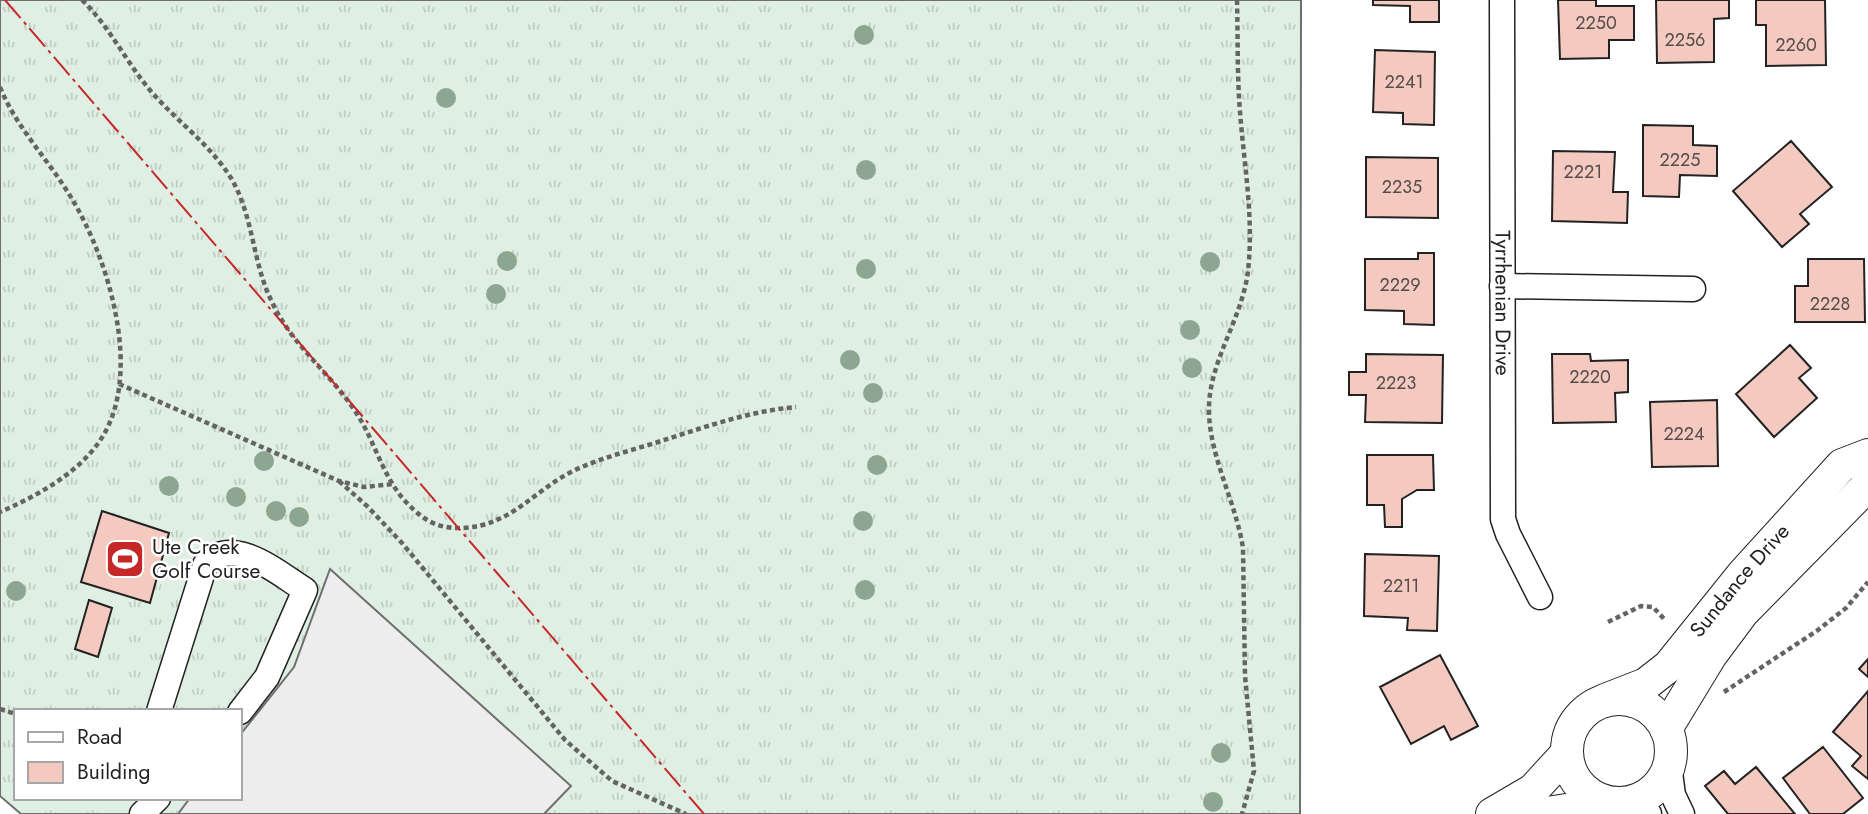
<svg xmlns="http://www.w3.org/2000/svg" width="1868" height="814" viewBox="0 0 1868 814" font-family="Jost,sans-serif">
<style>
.grass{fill:url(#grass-tufts);stroke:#6f6f6f;stroke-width:2;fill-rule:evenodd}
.parking{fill:#ededed;stroke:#6f6f6f;stroke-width:2}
.building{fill:#f3c9c0;stroke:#222;stroke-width:2}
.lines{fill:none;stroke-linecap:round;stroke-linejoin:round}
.minor-casing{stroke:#222;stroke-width:27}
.tertiary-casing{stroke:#222;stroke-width:34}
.path{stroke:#646464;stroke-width:4.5;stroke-dasharray:5 3.5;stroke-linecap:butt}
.minor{stroke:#fff;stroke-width:24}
.tertiary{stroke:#fff;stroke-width:32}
.power{stroke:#c62828;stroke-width:2;stroke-dasharray:24 5 3.5 5;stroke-linecap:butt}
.tree{fill:#8da692}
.labels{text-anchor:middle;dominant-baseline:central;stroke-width:5;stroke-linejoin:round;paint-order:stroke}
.number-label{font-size:18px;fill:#564c4a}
.street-label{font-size:21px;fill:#222;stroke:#fff}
.poi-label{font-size:21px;fill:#222;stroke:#fff;text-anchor:start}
</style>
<defs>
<pattern id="grass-tufts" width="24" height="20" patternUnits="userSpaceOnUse" patternTransform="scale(1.75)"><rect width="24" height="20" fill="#e0efe3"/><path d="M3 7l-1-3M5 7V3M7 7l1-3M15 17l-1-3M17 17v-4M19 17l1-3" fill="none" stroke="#c0cdc2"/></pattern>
</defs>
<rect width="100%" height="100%" fill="#fff"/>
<path class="grass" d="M0,0H1301L1300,814H21L0,796ZM16,711H240V798H16Z"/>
<path class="parking" d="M330,569L571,786L544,814H178L190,798H240V735L294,667Z"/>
<path class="building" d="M1373,0H1439V22H1410V6L1373,5Z
M1558,0H1596V6H1634V40H1609V58L1560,59Z
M1656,0H1729V18L1714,19V62L1657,63Z
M1756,0H1825L1826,65L1766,66V25H1756Z
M1375,50L1435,52L1434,125L1403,124V113L1373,112Z
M1643,125L1693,126V145L1717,146V176L1680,175L1679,197L1643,196Z
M1791,141L1832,187L1800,214L1809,224L1782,247L1733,191Z
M1553,151L1615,152L1613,192H1628L1627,223L1552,221Z
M1366,157L1438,158V218L1366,217Z
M1418,253H1434V325L1404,324V311L1365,310V259H1418Z
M1808,259H1864L1865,322H1795V286H1808Z
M1790,345L1811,368L1799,378L1817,398L1774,437L1736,394Z
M1366,354L1443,355L1442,423L1365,422L1366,395H1349V372H1366Z
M1552,354H1590L1591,361L1628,360V392L1615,393L1616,422L1553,423Z
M1717,400L1718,466L1652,467L1650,402Z
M1367,455H1433L1434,490H1417L1402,499V527H1385L1384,505H1367Z
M102,511L169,533L150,603L81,582Z
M1365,554L1439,556L1437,631L1407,630L1408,618L1364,616Z
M89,600L112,608L98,657L75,649Z
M1440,655L1478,726L1451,740L1444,726L1411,744L1380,687Z
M1868,659V677L1859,669Z
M1868,691V779L1852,766L1861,756L1833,732Z
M1823,747L1863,798L1843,814H1810L1783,778Z
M1756,767L1795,814H1728L1705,786L1724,771L1735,784Z"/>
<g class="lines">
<g class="minor-casing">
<g id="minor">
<path id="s1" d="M1502,0L1503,519L1508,534L1540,597"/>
<path d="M1502,286L1693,289"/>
<path d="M159,711L205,565C233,533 279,574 305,590L267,677L240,712"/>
<path d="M1669,765L1673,795L1682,814"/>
<path d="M1628,802L1649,814"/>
<path d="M142,814L158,798"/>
</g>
</g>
<g class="tertiary-casing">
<g id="tertiary">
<circle cx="1619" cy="751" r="52"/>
<path id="s2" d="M1605,700L1646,684L1669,666L1743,574L1842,465L1868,455"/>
<path d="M1666,729L1711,655L1743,612L1867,486L1868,483"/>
<path d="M1492,814L1533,790L1566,754"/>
<path d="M1540,814L1613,803"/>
</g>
</g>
<path class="path" d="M82,0C109,26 125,60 149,89C175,120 209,143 231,178C254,217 252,262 272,302C291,344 330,373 355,411C375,440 382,477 407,503C423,520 438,529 462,528C511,526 533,491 573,471C600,458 629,451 658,442C702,428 749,411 796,407
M1237,0C1238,37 1237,75 1240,112C1244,164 1254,218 1248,271C1242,321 1207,363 1209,414C1211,460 1236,503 1243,548L1245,676L1254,771L1242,814
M0,87C17,129 49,160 72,199C109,260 145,377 99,442C77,474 35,497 0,512
M119,384L339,481L364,487L393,484
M339,481L368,507L402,543L565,740L612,781L686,814
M1608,622L1641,606L1653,607L1666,621
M1724,692L1818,630L1846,608L1868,582
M0,709L16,714"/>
<use href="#minor" class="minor"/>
<use href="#tertiary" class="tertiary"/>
<path class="power" d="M5,0L704,814"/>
</g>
<g class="tree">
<circle cx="864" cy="35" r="10"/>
<circle cx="446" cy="98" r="10"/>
<circle cx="866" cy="170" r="10"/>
<circle cx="507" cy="261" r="10"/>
<circle cx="1210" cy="262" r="10"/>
<circle cx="866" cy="269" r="10"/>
<circle cx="496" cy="294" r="10"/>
<circle cx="1190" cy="330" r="10"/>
<circle cx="850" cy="360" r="10"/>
<circle cx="1192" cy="368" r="10"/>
<circle cx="873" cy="393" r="10"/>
<circle cx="264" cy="461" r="10"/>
<circle cx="877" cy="465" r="10"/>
<circle cx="169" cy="486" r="10"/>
<circle cx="236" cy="497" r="10"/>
<circle cx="276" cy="511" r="10"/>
<circle cx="299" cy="517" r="10"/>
<circle cx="863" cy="521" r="10"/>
<circle cx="865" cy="590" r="10"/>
<circle cx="16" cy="591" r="10"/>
<circle cx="1221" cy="753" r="10"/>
<circle cx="1213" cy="802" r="10"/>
</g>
<defs>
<g id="stadium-square" transform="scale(2.0125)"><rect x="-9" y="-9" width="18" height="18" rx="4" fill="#c62828" stroke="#fff"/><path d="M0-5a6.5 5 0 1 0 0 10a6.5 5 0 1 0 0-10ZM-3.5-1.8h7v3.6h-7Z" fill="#fff"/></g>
</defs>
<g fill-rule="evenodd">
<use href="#stadium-square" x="125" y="559"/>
</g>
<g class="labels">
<g class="number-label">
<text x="1596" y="23">2250</text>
<text x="1685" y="40">2256</text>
<text x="1796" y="45">2260</text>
<text x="1404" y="82">2241</text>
<text x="1680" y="160">2225</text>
<text x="1583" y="172">2221</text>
<text x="1402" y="187">2235</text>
<text x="1400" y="285">2229</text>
<text x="1830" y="304">2228</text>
<text x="1590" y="377">2220</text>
<text x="1396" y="383">2223</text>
<text x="1684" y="434">2224</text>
<text x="1401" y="586">2211</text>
</g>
<g class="street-label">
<text stroke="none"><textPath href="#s1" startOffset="303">Tyrrhenian Drive</textPath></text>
<text stroke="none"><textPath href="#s2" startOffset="184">Sundance Drive</textPath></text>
</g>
<g class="poi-label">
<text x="152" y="547">Ute Creek<tspan x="152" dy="24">Golf Course</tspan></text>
</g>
</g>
<rect x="14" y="709" width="228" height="91" fill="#ffffff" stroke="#a7a7a7" stroke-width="2"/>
<rect x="28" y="732" width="35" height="10" fill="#ffffff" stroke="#a7a7a7" stroke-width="2"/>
<text x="77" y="744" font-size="21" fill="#222222">Road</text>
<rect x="28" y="762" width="35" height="21" fill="#f3c9c0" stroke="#a7a7a7" stroke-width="2"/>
<text x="77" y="779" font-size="21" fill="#222222">Building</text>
</svg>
